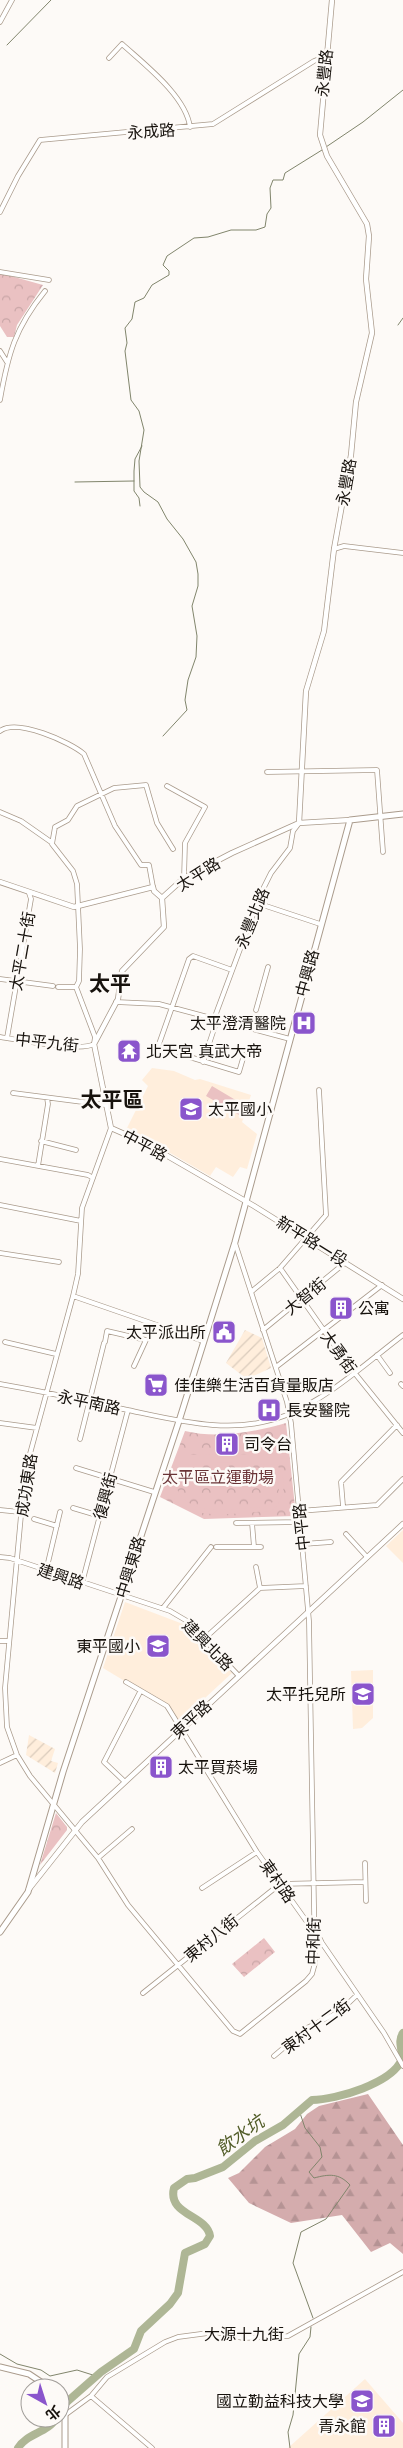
<svg xmlns="http://www.w3.org/2000/svg" width="403" height="2448" viewBox="0 0 403 2448" font-family="'PT Sans','Noto Sans TC',sans-serif">
<style>
.built{fill:#ffeedc}
.industrial{fill:url(#industrial-furrows)}
.forest{fill:url(#forest-firs)}
.park{fill:url(#park-crowns)}
.garden{fill:#eac1c2;fill-rule:evenodd}
.lines{fill:none;stroke-linecap:round;stroke-linejoin:round}
.stream{stroke:#81856c;stroke-width:1}
.river{stroke:#aeb695;stroke-width:8}
.minor-casing{stroke:#aa9b8c;stroke-width:5.5}
.tertiary-casing{stroke:#aa9b8c;stroke-width:6}
.secondary-casing{stroke:#aa9b8c;stroke-width:7}
.minor{stroke:#fff;stroke-width:4}
.tertiary{stroke:#fff;stroke-width:4.5}
.secondary{stroke:#fff;stroke-width:5}
.labels{text-anchor:middle;dominant-baseline:central;stroke-width:5;stroke-linejoin:round;paint-order:stroke}
.street-label{font-size:16px;fill:#17120d;stroke:#fdfaf7}
.poi-label{font-size:16px;fill:#17120d;stroke:#fdfaf7;text-anchor:start}
.park-label{font-size:16px;fill:#6a3437;stroke:#fdfaf7}
.water-label{font-size:18px;font-style:italic;fill:#505b26;stroke:#fdfaf7}
.district-label{font-size:21px;font-weight:bold;fill:#17120d;stroke:#fdfaf7}
</style>
<defs>
<pattern id="industrial-furrows" width="10" height="10" patternUnits="userSpaceOnUse" patternTransform="scale(1.25)"><rect width="10" height="10" fill="#ffeedc"/><path d="M-1 1l2-2M0 10L10 0M9 11l2-2" fill="none" stroke="#dacbbc"/></pattern>
<pattern id="forest-firs" width="22" height="20" patternUnits="userSpaceOnUse" patternTransform="scale(1.25)"><rect width="22" height="20" fill="#d4acad"/><path d="M5 1l3.5 6h-7zM16 11l3.5 6h-7z" fill="#b59394"/></pattern>
<pattern id="park-crowns" width="20" height="18" patternUnits="userSpaceOnUse" patternTransform="scale(1.25)"><rect width="20" height="18" fill="#eac1c2"/><path d="M2 6a3 3 0 1 1 6 0M12 15a3 3 0 1 1 6 0" fill="none" stroke="#c8a5a6"/></pattern>
</defs>
<rect width="100%" height="100%" fill="#fdfaf7"/>
<path class="built" d="M152,1068L174,1071L195,1080L200,1079L251,1095L242,1122L257,1134L247,1169L240,1167L233,1177L216,1167L210,1176L127,1128L148,1086L142,1080Z
M403,1530V1563L386,1546Z
M125,1602L183,1624L232,1673L178,1723L166,1706L103,1668Z
M373,1670V1718L362,1728L353,1729L351,1671Z
M365,2379L403,2423V2448H288Z"/>
<path class="industrial" d="M245,1330L262,1338L271,1368L247,1379L226,1363Z
M29,1735L55,1749L51,1761L58,1763L55,1773L26,1755Z"/>
<path class="forest" d="M368,2094L403,2145V2254L390,2243L371,2252L342,2215L291,2223L249,2203L228,2178L239,2173L265,2147L295,2129L307,2114L319,2106Z"/>
<path class="park" d="M0,273L43,285L17,325L14,337H7L0,326Z
M286,1423L296,1516L204,1519L160,1497L185,1431C218,1439 254,1432 286,1423Z
M56,1813L67,1827V1830L40,1865Z
M264,1938L275,1952L244,1977L232,1964Z"/>
<path class="garden" d="M212,1086L244,1105L239,1115L206,1096Z
M274,1454C273,1462 276,1462 279,1468C288,1482 284,1501 271,1511C241,1512 183,1525 170,1491L174,1468L184,1460V1455ZM194,1462L261,1463C281,1472 287,1497 265,1507C238,1508 181,1519 176,1484L182,1470Z"/>
<g class="lines">
<path class="stream" d="M7,45L51,0
M326,147L363,122L403,90
M398,325L403,318
M75,482L134,481
M140,506L139,498L134,491V471L135,459L142,446
M163,736L187,710L185,700L188,680L196,657L197,636L192,606L198,586V574L196,562L183,539L167,519L158,502L144,492L140,487L139,461L144,430L139,411L131,400L125,351L127,343L125,328L132,319L135,302L144,298L152,285L169,275V271L163,265L167,256L194,238L208,237L231,230H256L265,227L267,214L271,208L270,188L273,180H283L285,173L322,150
M299,2110L305,2128L320,2147L322,2157L309,2172L314,2178C329,2174 339,2173 350,2185L326,2219L301,2232L293,2263L313,2318
M0,2354L17,2364L41,2370L50,2376L77,2370L96,2376
M290,2448L288,2432L293,2415L299,2354L310,2337L311,2327"/>
<path class="river" d="M60,2408L101,2372L134,2349L141,2331L170,2304L178,2293L185,2253L205,2244L210,2236C207,2215 167,2215 174,2188L187,2179L195,2178L223,2167L255,2141L283,2125L312,2100C336,2100 393,2083 402,2059C403,2050 397,2042 403,2033
M18,2448C27,2433 48,2433 56,2418"/>
<g class="minor-casing">
<path id="minor" d="M0,22L12,0
M109,58L122,44C144,64 186,96 190,127
M0,212L18,176L40,140L213,124L314,61L319,59H326
M0,272L49,280
M0,351L7,362
M0,400C8,354 15,328 45,291
M334,549L344,546L403,553
M0,731C17,718 70,742 84,754L115,826L141,865H149L153,887
M267,772L377,770L383,852
M167,786L205,807L185,843L184,878
M0,812L21,821L51,842
M257,903L320,924
M0,979L53,986
M58,987H76
M116,1002L159,1004L290,1039
M256,1010L268,967
M0,1037C18,1040 81,1052 94,1044L95,1037L76,987L79,981L80,949L77,884L73,871L52,844L55,827L68,820L77,806L114,788L146,785L157,823L173,849
M7,1038L31,899L29,893
M159,1044L189,959L193,956L232,970
M165,1046L183,1055L239,1072L244,1055
M203,1062L216,1023L214,1019L261,893L271,873L290,848L293,831L299,823
M13,1093L106,1105
M111,1128L82,1208L78,1274L73,1296L25,1472L5,1688L7,1727L17,1755L30,1776L98,1858L128,1905L233,2031L240,2034L306,1981L312,1974L315,1963L309,1621L291,1423L287,1402L235,1243
M41,1141L76,1150
M0,1159L88,1175L93,1178
M38,1166L48,1104L47,1098
M0,1205L81,1221
M0,1253L59,1262
M280,1268L349,1366L403,1433
M251,1292L280,1268L326,1215L319,1090
M73,1296L203,1341
M263,1330L346,1262
M5,1342L56,1354
M105,1342L107,1331L146,1340L134,1366
M377,1355L390,1373
M276,1367L382,1285
M0,1384C41,1391 82,1400 123,1409C176,1420 231,1436 284,1416C328,1399 366,1363 403,1335
M401,1384L403,1386
M0,1423L37,1428
M80,1439L104,1343
M76,1468L154,1492
M343,1506L341,1482L397,1425
M73,1508L100,1516
M0,1510L20,1512
M299,1511L377,1505L403,1479
M34,1519L57,1526
M236,1523L301,1522
M252,1523L254,1547
M346,1534L367,1557
M303,1544L331,1542
M216,1547H261
M0,1557L10,1558L170,1611L187,1621L238,1675
M256,1567L260,1588
M46,1571L60,1512
M82,1583L128,1410
M163,1608L211,1547
M204,1639L260,1588L306,1586
M0,1641H9
M126,1682L167,1706L257,1852L307,1922L313,1925L322,1943L384,2033L403,2066
M0,1763L17,1755
M124,1781L104,1762L140,1692
M98,1858L132,1829
M365,1863L366,1901
M202,1888L257,1852
M143,1993L280,1884L365,1882
M274,2056L307,2028L339,2012L357,1995
M91,2396L152,2448
M65,2415L91,2396L107,2377L165,2342L178,2337L216,2332L243,2338L288,2336L403,2272"/>
</g>
<g class="tertiary-casing">
<path id="tertiary" d="M299,823L306,691L324,631L334,549L351,455L356,402L372,333L366,279L369,236L367,224L327,156L320,135L332,0
M0,882L74,907L153,887L154,891L162,898
M162,898L164,927L122,971L118,999L94,1044L111,1128L145,1143L254,1206L403,1299
M162,898L184,878L232,853L299,823L350,820
M29,1889L82,1822L403,1524"/>
</g>
<g class="secondary-casing">
<path id="secondary" d="M0,1932L28,1892L63,1772L179,1421L235,1242L350,820L403,814
M0,2367L29,2374L50,2388
M60,2404L65,2415V2448"/>
</g>
<use href="#minor" class="minor"/>
<use href="#tertiary" class="tertiary"/>
<use href="#secondary" class="secondary"/>
</g>
<defs>
<g id="hospital-square" transform="scale(1.25)"><rect x="-9" y="-9" width="18" height="18" rx="4" fill="#8a55cc" stroke="#fdfaf7"/><path d="M-5-5h3v3.5h4V-5h3V5h-3V1.5h-4V5h-3Z" fill="#fff"/></g>
<g id="temple-square" transform="scale(1.25)"><rect x="-9" y="-9" width="18" height="18" rx="4" fill="#8a55cc" stroke="#fdfaf7"/><path d="M0-6L5-2H3V0L6.5 2.5H4V6H1.5V3h-3V6H-4V2.5H-6.5L-3 0V-2H-5Z" fill="#fff"/></g>
<g id="school-square" transform="scale(1.25)"><rect x="-9" y="-9" width="18" height="18" rx="4" fill="#8a55cc" stroke="#fdfaf7"/><path d="M0-5L7-2L0 1L-7-2ZM-4 1L0 2.5L4 1V4Q0 6-4 4Z" fill="#fff"/></g>
<g id="building-square" transform="scale(1.25)"><rect x="-9" y="-9" width="18" height="18" rx="4" fill="#8a55cc" stroke="#fdfaf7"/><path d="M-4-6H4V6H1V3H-1V6H-4ZM-2.5-4.3h1.7v1.8h-1.7ZM.8-4.3h1.7v1.8H.8ZM-2.5-1h1.7V.8h-1.7ZM.8-1h1.7V.8H.8Z" fill="#fff"/></g>
<g id="civic-square" transform="scale(1.25)"><rect x="-9" y="-9" width="18" height="18" rx="4" fill="#8a55cc" stroke="#fdfaf7"/><path d="M-.6-6.5H3V-4.5H.6V-3L4-1V1h2V6H-6V1h2V-1L-.6-3ZM-1.2 2.5V6h2.4V2.5Z" fill="#fff"/></g>
<g id="supermarket-square" transform="scale(1.25)"><rect x="-9" y="-9" width="18" height="18" rx="4" fill="#8a55cc" stroke="#fdfaf7"/><path d="M-6-5.5h2.5l.6 2H6L4.5 2H-2.5L-4.4-4H-6ZM-1.5 3.2a1.3 1.3 0 1 0 .1 0ZM3 3.2a1.3 1.3 0 1 0 .1 0Z" fill="#fff"/></g>
<g id="university-square" transform="scale(1.25)"><rect x="-9" y="-9" width="18" height="18" rx="4" fill="#8a55cc" stroke="#fdfaf7"/><path d="M0-5L7-2L0 1L-7-2ZM-4 1L0 2.5L4 1V4Q0 6-4 4Z" fill="#fff"/></g>
</defs>
<g fill-rule="evenodd">
<use href="#hospital-square" x="304" y="1023"/>
<use href="#temple-square" x="129" y="1051"/>
<use href="#school-square" x="191" y="1109"/>
<use href="#building-square" x="341" y="1308"/>
<use href="#civic-square" x="224" y="1332"/>
<use href="#supermarket-square" x="156" y="1385"/>
<use href="#hospital-square" x="269" y="1410"/>
<use href="#building-square" x="227" y="1444"/>
<use href="#school-square" x="158" y="1646"/>
<use href="#school-square" x="363" y="1694"/>
<use href="#building-square" x="161" y="1767"/>
<use href="#university-square" x="362" y="2401"/>
<use href="#building-square" x="384" y="2426"/>
</g>
<g class="labels">
<g class="street-label">
<text transform="translate(324 73) rotate(-84)">永豐路</text>
<text transform="translate(151 131) rotate(-4)">永成路</text>
<text transform="translate(346 482) rotate(-80)">永豐路</text>
<text transform="translate(198 874) rotate(-32)">太平路</text>
<text transform="translate(252 918) rotate(-68)">永豐北路</text>
<text transform="translate(22 951) rotate(-80)">太平二十街</text>
<text transform="translate(307 973) rotate(-75)">中興路</text>
<text transform="translate(47 1042) rotate(6)">中平九街</text>
<text transform="translate(145 1145) rotate(28)">中平路</text>
<text transform="translate(312 1241) rotate(32)">新平路一段</text>
<text transform="translate(305 1296) rotate(-39)">大智街</text>
<text transform="translate(339 1352) rotate(54)">大勇街</text>
<text transform="translate(89 1402) rotate(12)">永平南路</text>
<text transform="translate(26 1485) rotate(-81)">成功東路</text>
<text transform="translate(105 1496) rotate(-75)">復興街</text>
<text transform="translate(301 1527) rotate(-96)">中平路</text>
<text transform="translate(130 1567) rotate(-73)">中興東路</text>
<text transform="translate(61 1576) rotate(18)">建興路</text>
<text transform="translate(208 1645) rotate(45)">建興北路</text>
<text transform="translate(191 1719) rotate(-43)">東平路</text>
<text transform="translate(278 1881) rotate(55)">東村路</text>
<text transform="translate(211 1938) rotate(-39)">東村八街</text>
<text transform="translate(313 1941) rotate(-88)">中和街</text>
<text transform="translate(316 2026) rotate(-36)">東村十二街</text>
<text x="244" y="2334">大源十九街</text>
</g>
<g class="poi-label">
<text x="286" y="1023" text-anchor="end">太平澄清醫院</text>
<text x="146" y="1051">北天宮 真武大帝</text>
<text x="208" y="1109">太平國小</text>
<text x="358" y="1308">公寓</text>
<text x="206" y="1332" text-anchor="end">太平派出所</text>
<text x="174" y="1385">佳佳樂生活百貨量販店</text>
<text x="286" y="1410">長安醫院</text>
<text x="244" y="1444">司令台</text>
<text x="140" y="1646" text-anchor="end">東平國小</text>
<text x="346" y="1694" text-anchor="end">太平托兒所</text>
<text x="178" y="1767">太平買菸場</text>
<text x="344" y="2401" text-anchor="end">國立勤益科技大學</text>
<text x="366" y="2426" text-anchor="end">青永館</text>
</g>
<g class="park-label">
<text x="218" y="1477">太平區立運動場</text>
</g>
<g class="water-label">
<text transform="translate(240 2135) rotate(-36)">飲水坑</text>
</g>
<g class="district-label">
<text x="110" y="983">太平</text>
<text x="112" y="1099">太平區</text>
</g>
</g>
<g transform="translate(45 2403) rotate(141)"><circle r="24" fill="#fdfaf7" stroke="#a19d99"/>
<path d="M0-4L9 19L0 12L-9 19Z" fill="#8a55cc"/>
<text y="-8" font-size="14" font-weight="bold" text-anchor="middle" fill="#17120d">北</text>
</g>
</svg>
